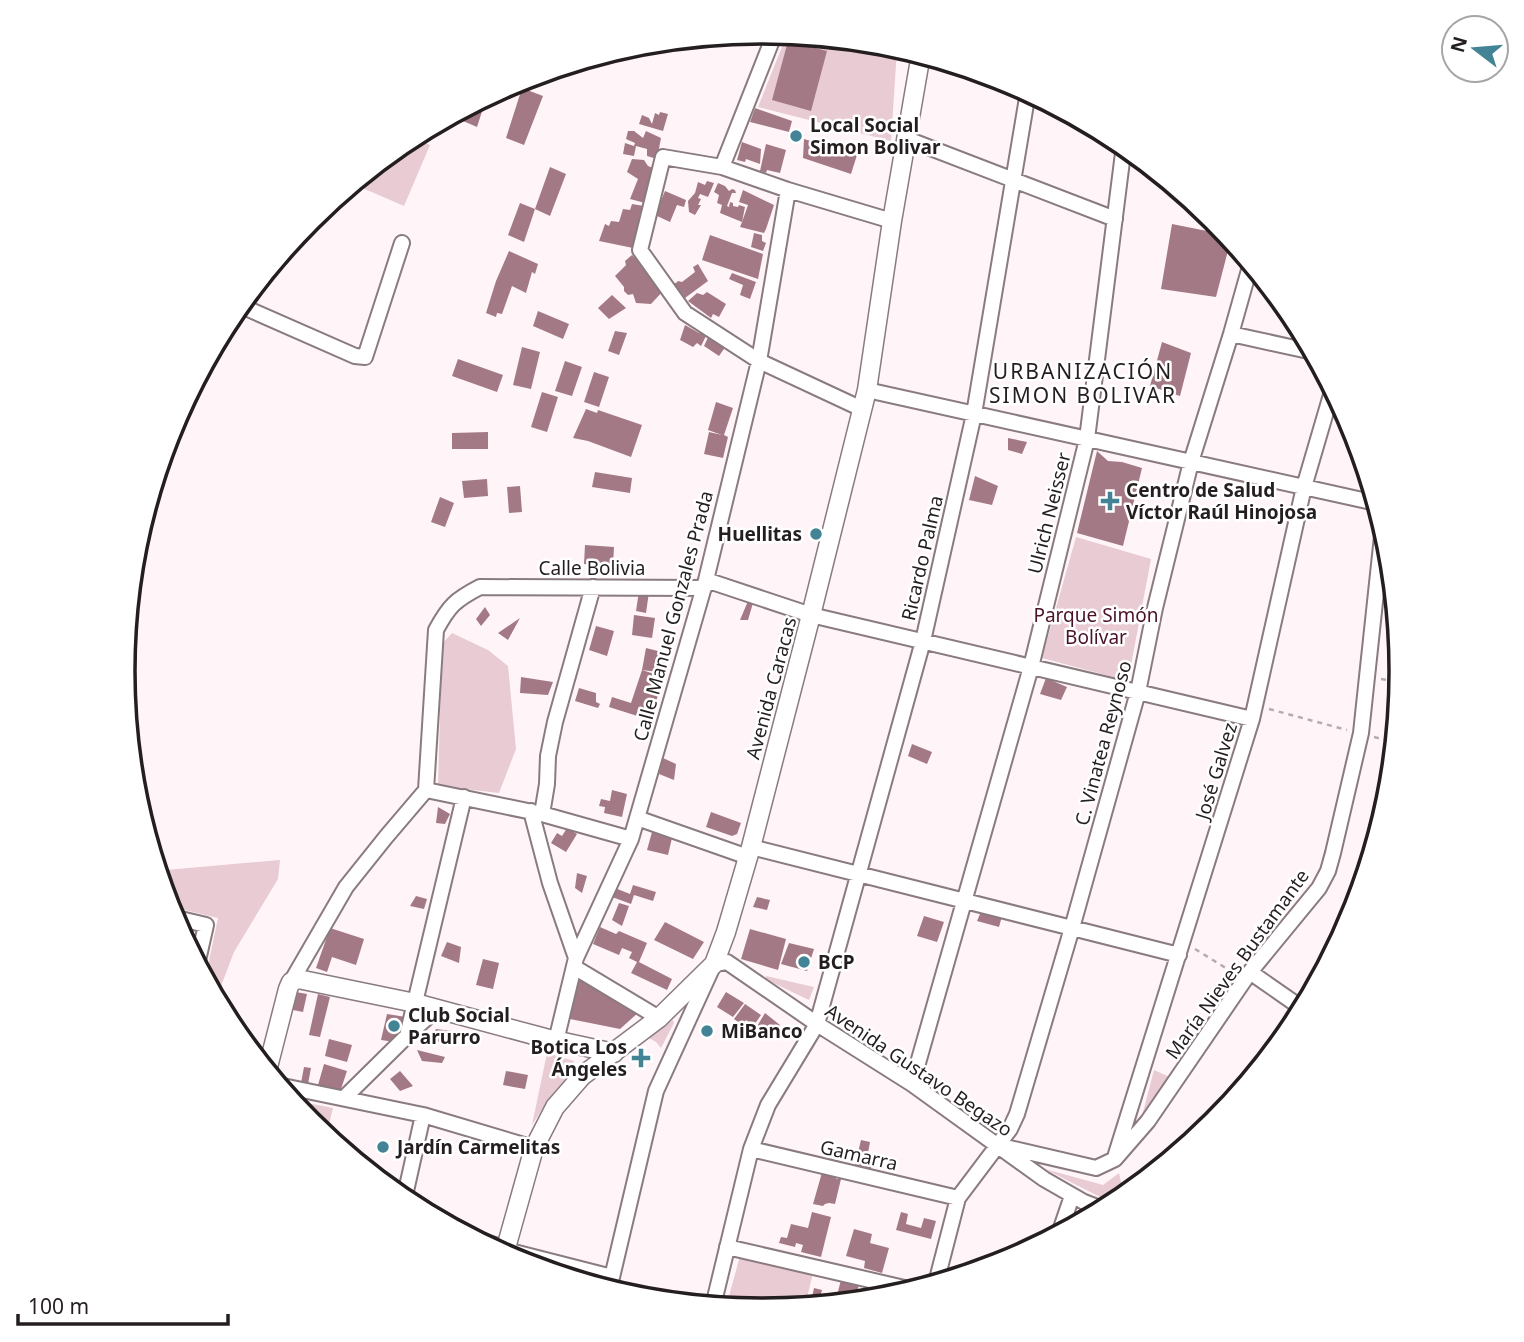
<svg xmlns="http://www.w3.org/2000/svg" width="1524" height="1342" viewBox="0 0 1524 1342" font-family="'Noto Sans',sans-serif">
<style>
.green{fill:#e8cbd3}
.building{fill:#a47986}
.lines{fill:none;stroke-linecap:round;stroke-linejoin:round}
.minor-casing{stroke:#897b7f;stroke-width:18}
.major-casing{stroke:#897b7f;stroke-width:21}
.path{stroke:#b5acae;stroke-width:2.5;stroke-dasharray:5 5;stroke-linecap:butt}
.minor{stroke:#fff;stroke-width:14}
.major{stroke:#fff;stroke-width:18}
.poi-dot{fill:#428395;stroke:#fff;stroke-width:2.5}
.labels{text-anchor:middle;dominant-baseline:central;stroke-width:5;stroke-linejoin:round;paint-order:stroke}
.poi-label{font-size:19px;font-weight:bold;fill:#241e1f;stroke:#fff;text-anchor:start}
.street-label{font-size:19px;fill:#241e1f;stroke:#fff}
.park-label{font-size:19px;fill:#491229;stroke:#fff}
.neighbourhood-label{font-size:21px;letter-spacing:2px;fill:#241e1f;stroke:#fff}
.rim{fill:none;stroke:#241e1f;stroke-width:3.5}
</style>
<rect width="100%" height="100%" fill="#fff5f8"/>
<path class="green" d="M787,34L879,43L897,49L891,141L758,107Z
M411,137L430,145L404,206L360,187L367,172Z
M1076,537L1151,559L1128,681L1042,658Z
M452,633L488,650L508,666L516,749L499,793L438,786L442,644Z
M280,860L278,879L234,952L216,999L205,980L218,918L168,906L157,868L166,870Z
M766,976L814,987L809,1000L765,979Z
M673,1020L674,1023L661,1048L656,1042L647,1037Z
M547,1053L574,1061L572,1071L550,1097L532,1125Z
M1154,1070L1172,1078L1142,1116Z
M291,1100L333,1108L326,1136L310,1123Z
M1045,1169L1103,1185L1119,1173L1123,1191L1102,1198Z
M740,1256L813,1273L805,1306L762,1310L726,1307Z"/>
<path class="building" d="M788,41L827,51L811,111L772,100Z
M522,88L543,96L524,145L506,138Z
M487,96L477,127L463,121L465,108Z
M755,108L792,121L789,132L750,122Z
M660,112L668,114L663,131L639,124L642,115L649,118L652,124L655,113L659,115Z
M628,131H634L643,138L646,131L661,138L657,159L647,156V149L636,146L634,156L623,154L625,143L634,146L635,143L626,139Z
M804,139L857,155L851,174L803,158Z
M742,142L761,149L760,164L746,159L745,162L737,160Z
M766,144L786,150L780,173L767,170L766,173L760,171Z
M632,159L644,160L648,166L653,168L645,203L630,199L638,179L627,172Z
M550,167L566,174L550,216L535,209Z
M707,181L714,183L708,197L700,194L698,198L701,199L698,205H701L695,215L689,212L688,201L695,193L698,182L705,185Z
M718,183L725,186L729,191L732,189L735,190L736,193H732L727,206L729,207L730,202L733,203V206L738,207L739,205L745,207L742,222L748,205L739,202L743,190L774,205L766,229L764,233L740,227L742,222L720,213L722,205L717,203L719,195L714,192Z
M1179,190L1200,207L1177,203Z
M665,191L686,200L684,207L677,205L670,222L655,215Z
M520,203L535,209L524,242L508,235Z
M632,204L644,206L633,248L599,241L605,224L609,226L611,221L619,222L623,209L630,210Z
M1172,224L1227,235L1231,239L1216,297L1161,289Z
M754,233L762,235V241L766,243L763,251L751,247Z
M710,235L763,254L758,279L702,260Z
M509,251L538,264L535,274L532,272L526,293L512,286L502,314L497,313L496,317L486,313L496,281Z
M632,255L652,274L664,290L651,304L636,303L633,294L628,295L624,291V287L615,276L626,265L625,261Z
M698,264L708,281L685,298L672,283H676L678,281L682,282L695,272L693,267Z
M732,273L756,282L750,299L740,295L743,285L729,279Z
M707,292L726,304L719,317L713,314L711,318L688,301L697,293L703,295Z
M612,295L626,308L609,319L598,308Z
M538,311L569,324L563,339L533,326Z
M685,325L699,333L707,334L701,346L697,343L693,347L680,340Z
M615,331L627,333L619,355L608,351Z
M709,335L726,346L719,356L704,346Z
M1162,342L1191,353L1180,396L1150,386Z
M522,347L540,352L531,389L513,385Z
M458,359L503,375L497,392L452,376Z
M565,361L582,367L572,396L555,391Z
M594,372L609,377L599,407L584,402Z
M542,392L558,397L547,432L531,427Z
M716,402L733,408L724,435L728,437L723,458L704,454L709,432L722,435L708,430Z
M586,409L597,413L598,410L642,425L631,457L588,441L573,438Z
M488,432V449H452V433Z
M1008,438L1027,442L1022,454L1008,450Z
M1097,451L1108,461L1122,462L1142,468L1123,546L1077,533Z
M595,472L632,478L630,493L592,487Z
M975,476L998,486L992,505L969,500Z
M487,479L488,496L464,498L462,481Z
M520,486L522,512L509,513L507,487Z
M440,497L454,503L445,527L431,522Z
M585,545L614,547L613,566L584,564Z
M639,591L649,592L646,613L636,611Z
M748,601L753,603L748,620H740Z
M485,607L490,615L481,626L476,619Z
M634,615L655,618L652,638L632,635Z
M520,618L508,640L498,633Z
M596,626L614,631L607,656L589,650Z
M646,648L666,653V673L642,670L664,677L650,720L609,707L612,697L631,703L642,670Z
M521,677L553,682L548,695L520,693Z
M1046,678L1067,687L1061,700L1040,694Z
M579,688L596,693V702L600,704L598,708L575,701Z
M912,744L932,752L927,764L908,756Z
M663,758L676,764L674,780L659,774Z
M612,790L627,794L622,817L604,813L605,807L599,806L601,799L610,801Z
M438,807L450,814L445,824L436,823Z
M711,812L741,823L737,834L732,836L706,827Z
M567,828L577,834L566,852L551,843L557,833L562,836Z
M652,832L672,838L668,855L647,850Z
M577,873L587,876L582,893L575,888Z
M633,885L656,892L653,901L634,895L631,904L612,897L615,888L630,894Z
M416,896L427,899L424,909L410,906Z
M757,897L770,900L767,910L753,907Z
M619,903L629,906L622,926L612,920Z
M983,907L1002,916L999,927L977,921Z
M924,916L944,922L937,942L917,936Z
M665,922L704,942L693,959L654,940Z
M600,927L616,934L619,931L647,943L639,962L672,979L667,990L631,973L637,962L629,958L632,952L622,948L619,955L593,944Z
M330,928L364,939L356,965L332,957L327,972L316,968Z
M750,929L786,939L778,970L741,959Z
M447,942L461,947L459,963L441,956Z
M789,943L814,949L807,971L781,964Z
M483,959L499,963L493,989L476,985Z
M579,976L639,1012L620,1029L570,1019Z
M296,992L307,994L303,1012L293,1010Z
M726,992L744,1003L733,1017L717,1007Z
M318,994L330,997L320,1037L309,1035Z
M745,1004L761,1015L750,1031L746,1029L751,1024L746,1020L742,1025L734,1019Z
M765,1013L780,1025L769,1040L753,1033Z
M387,1014L406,1017L402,1036L395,1042L381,1040Z
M436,1029L452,1031L451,1043L429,1041Z
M329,1039L352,1045L347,1062L325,1056Z
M417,1050L445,1057L442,1063L422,1061Z
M324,1064L347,1071L340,1092L318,1085Z
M304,1067L311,1068L308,1084L301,1083Z
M400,1071L413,1086L400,1091L390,1079Z
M506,1071L528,1075L525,1089L503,1085Z
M861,1140L870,1142L868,1153L874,1154L871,1169L855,1165Z
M823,1169L836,1172V1179H841L835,1204L829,1203L825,1204L823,1206L813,1204Z
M812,1212L831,1217L821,1257L801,1252L803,1245L796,1243L795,1247L779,1243L781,1237L787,1238L791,1224L808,1228Z
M901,1212L908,1214L906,1224L921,1228L924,1218L936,1221L931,1239L896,1230Z
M854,1229L872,1234L870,1243L889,1248L882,1273L864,1268L865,1261L846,1256Z
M841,1280L859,1285L854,1301L848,1302L836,1299Z
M814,1288L822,1290L818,1305L810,1306Z"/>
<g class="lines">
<g class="minor-casing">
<path id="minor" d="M907,139L1115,219
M722,167L775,33
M239,305L355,356L365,357L402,243
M1231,334L1313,352
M867,390L1376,503
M862,409L759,361L685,313L640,250L663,157L722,167L788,190L892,221
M706,580L811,615L1252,719
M426,790L542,814L631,839
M531,811L550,883L576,958
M542,814L547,784L548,756L555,722L593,587
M637,818L748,857
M751,847L1179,955
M172,917L206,925L197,965
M574,967L659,1018
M1250,972L1303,1009
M291,982L346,887L386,837L426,790L436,630C449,606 455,600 480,587L704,588
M407,1036L464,797
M556,1041L576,958L631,839L706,580L759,361L788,190
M912,1084L1031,667L1087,439L1124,145
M278,1085L423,1115L534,1148
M344,1098L412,1031L437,1009
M997,1145L1096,1168L1115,1159L1148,1121L1250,972L1319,888L1328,871L1333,853L1361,733L1383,527
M751,1149L958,1198
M1116,1154L1252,719L1304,487L1333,388
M404,1200L423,1115
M1059,1234L1072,1196
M727,1247L913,1290
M506,1250L612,1277
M936,1283L958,1198L1010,1129L1017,1114L1072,928L1138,692L1155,608L1191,462L1231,334L1251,263
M609,1290L656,1091L714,964L727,962L817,1024L912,1084L1044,1179L1084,1202L1105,1210
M713,1306L751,1149L768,1105L817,1024L923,641L974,414L1028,92"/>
</g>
<g class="major-casing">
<path id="major" d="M267,1071L288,989L291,982L298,979L415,1003L545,1038L614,1053
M480,1242L506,1250
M504,1255L534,1148L555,1107L582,1076L659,1018L714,964L726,932L751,847L811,615L867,390L892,221L921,54"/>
</g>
<path class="path" d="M1381,679L1400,682
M1269,709L1347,730
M1374,737L1394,742
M1195,949L1234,973"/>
<use href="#minor" class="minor"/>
<use href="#major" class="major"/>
</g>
<g class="poi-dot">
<circle cx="796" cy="136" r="7"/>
<path d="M1106.5 490.5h7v7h7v7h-7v7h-7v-7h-7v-7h7z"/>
<circle cx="816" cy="534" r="7"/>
<circle cx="804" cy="962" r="7"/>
<circle cx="394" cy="1026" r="7"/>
<circle cx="707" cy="1031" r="7"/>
<path d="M637.5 1047.5h7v7h7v7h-7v7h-7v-7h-7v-7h7z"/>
<circle cx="383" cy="1147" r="7"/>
</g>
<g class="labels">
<g class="poi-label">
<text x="810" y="125">Local Social<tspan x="810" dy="22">Simon Bolivar</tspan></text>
<text x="1126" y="490">Centro de Salud<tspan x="1126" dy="22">Víctor Raúl Hinojosa</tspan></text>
<text x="802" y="534" text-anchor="end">Huellitas</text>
<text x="818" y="962">BCP</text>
<text x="408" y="1015">Club Social<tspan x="408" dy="22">Parurro</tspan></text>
<text x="721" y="1031">MiBanco</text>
<text x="627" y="1047" text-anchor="end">Botica Los<tspan x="627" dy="22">Ángeles</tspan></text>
<text x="397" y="1147">Jardín Carmelitas</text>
</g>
<g class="street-label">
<text transform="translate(1049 513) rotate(-76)">Ulrich Neisser</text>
<text transform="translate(922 558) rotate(-77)">Ricardo Palma</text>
<text x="592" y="568">Calle Bolivia</text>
<text transform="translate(673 616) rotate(-75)">Calle Manuel Gonzales Prada</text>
<text transform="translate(771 688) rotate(-75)">Avenida Caracas</text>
<text transform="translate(1103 743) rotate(-75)">C. Vinatea Reynoso</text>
<text transform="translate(1216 771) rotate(-73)">José Galvez</text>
<text transform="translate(1237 964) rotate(-54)">María Nieves Bustamante</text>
<text transform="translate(919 1070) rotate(34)">Avenida Gustavo Begazo</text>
<text transform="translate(859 1155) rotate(13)">Gamarra</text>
</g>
<g class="park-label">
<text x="1096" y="615">Parque Simón<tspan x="1096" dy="22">Bolívar</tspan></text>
</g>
<g class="neighbourhood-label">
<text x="1083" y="371">URBANIZACIÓN<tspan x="1083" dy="24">SIMON BOLIVAR</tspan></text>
</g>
</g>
<path d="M0 0H1524V1342H0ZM135 671a627 627 0 1 1 1254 0a627 627 0 1 1-1254 0Z" fill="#fff" fill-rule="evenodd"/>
<path class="rim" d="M135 671a627 627 0 1 1 1254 0a627 627 0 1 1-1254 0Z"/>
<g transform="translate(1475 49) rotate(286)"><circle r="33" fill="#ffffff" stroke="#a7a5a5" stroke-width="2"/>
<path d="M0-5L12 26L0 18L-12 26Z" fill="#428395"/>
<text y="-10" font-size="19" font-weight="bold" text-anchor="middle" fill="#241e1f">N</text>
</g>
<path d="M18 1314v10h210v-10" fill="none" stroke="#241e1f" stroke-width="3.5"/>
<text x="28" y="1314" font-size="21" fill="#241e1f" stroke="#ffffff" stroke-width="5" paint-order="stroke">100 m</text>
</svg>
